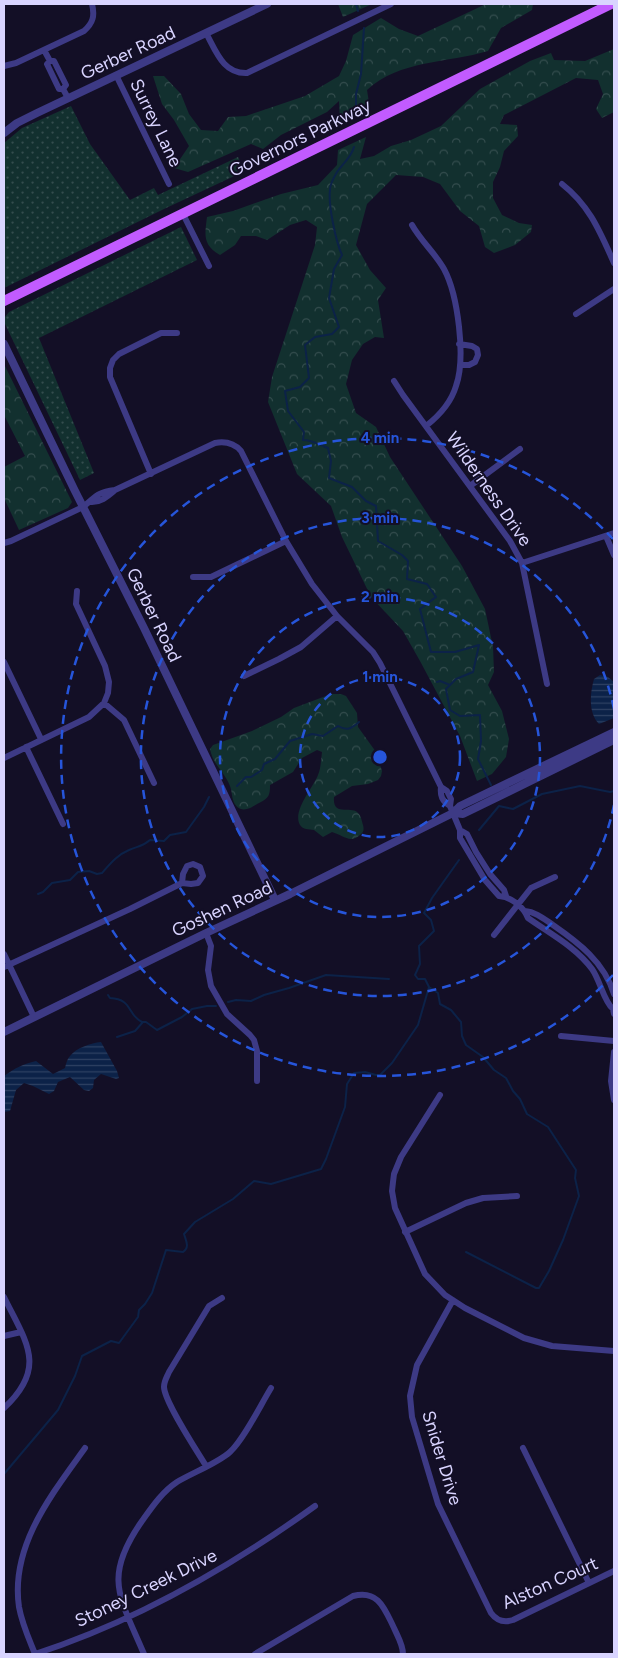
<svg xmlns="http://www.w3.org/2000/svg" width="618" height="1658" viewBox="0 0 618 1658" font-family="Figtree,sans-serif">
<style>
.grass{fill:url(#grass-dots)}
.forest{fill:url(#forest-crowns)}
.water{fill:url(#water-rules)}
.lines{fill:none;stroke-linecap:round;stroke-linejoin:round}
.stream{stroke:#0c2248;stroke-width:2}
.minor{stroke:#3d3a85;stroke-width:6}
.tertiary{stroke:#3d3a85;stroke-width:8}
.primary{stroke:#c25bff;stroke-width:10}
.ring{fill:none;stroke:#2655da;stroke-width:2.5;stroke-dasharray:9 6}
.labels{text-anchor:middle;dominant-baseline:central;stroke-width:4;stroke-linejoin:round;paint-order:stroke}
.street-label{font-size:18px;fill:#d9d4ff;stroke:#130f26}
.centre{fill:#2655da;stroke:#130f26;stroke-width:2.5}
.ring-label{font-size:15px;text-anchor:middle;font-weight:bold;fill:#2655da;stroke:#130f26;stroke-width:4;stroke-linejoin:round;paint-order:stroke}
</style>
<defs>
<pattern id="grass-dots" width="8" height="8" patternUnits="userSpaceOnUse" patternTransform="scale(1.25)"><rect width="8" height="8" fill="#12302f"/><path d="M2 2h.1M6 6h.1" fill="none" stroke="#344d4e" stroke-width="1.8" stroke-linecap="round"/></pattern>
<pattern id="forest-crowns" width="20" height="18" patternUnits="userSpaceOnUse" patternTransform="scale(1.25)"><rect width="20" height="18" fill="#12302f"/><path d="M2 6a3 3 0 1 1 6 0M12 15a3 3 0 1 1 6 0" fill="none" stroke="#344d4e"/></pattern>
<pattern id="water-rules" width="6" height="5" patternUnits="userSpaceOnUse" patternTransform="scale(1.25)"><rect width="6" height="5" fill="#0c2248"/><path d="M0 2.5h6" fill="none" stroke="#2f4163"/></pattern>
</defs>
<rect width="100%" height="100%" fill="#130f26"/>
<path class="grass" d="M71,106L90,144L130,200L154,188L158,195L238,157L245,171L164,209L4,288V143L22,128Z
M181,227L197,260L39,338L94,473L80,480L5,324V317L9,312Z"/>
<path class="forest" d="M338,4H372L343,17Z
M486,4H533L532,10L501,28L488,51C448,63 399,60 367,90L370,109L340,124L339,101L327,112L281,135L263,149L251,144L188,172L174,168L189,146L174,120L162,104L153,76H164L181,94L189,114L201,130L218,131L228,117L246,116L305,96L339,76L346,61L353,35L381,18L399,29L418,36Z
M614,49V112L602,118L596,109L603,94L598,80L576,78L504,115L500,124L517,125L518,136L504,151L500,167L493,182V198L502,215L519,223L532,225L531,232L515,245L494,253L485,247L479,226L460,211L440,184L423,177L396,175L367,204L356,245L370,270L386,288L378,300L384,338L375,337L363,344L352,360L346,384L356,413L376,427L390,457L462,566L485,609L493,647L494,672L488,685L502,711L509,739L506,757L492,774L477,781L460,736L420,661L403,631L371,597L342,537L331,506L297,474L268,402L272,377L315,245L317,227L306,220L290,225L267,240L256,236H241L235,245L220,255C202,245 205,234 207,217L233,211L281,194L318,185L337,165L338,150L366,137L360,159L374,156L391,146L411,140L441,126L480,89L530,61L551,53L554,60L585,61Z
M4,364L72,502L68,508L19,530L4,498V467L25,456L4,415Z
M331,694H341L346,696L357,713L358,727L376,752L382,771L381,776L378,780L368,784L352,786L334,797C332,818 352,804 359,814C361,816 362,822 363,825C364,829 364,832 360,835C350,844 343,835 332,832L323,837C320,835 317,832 314,830C309,829 303,830 300,825C292,811 313,788 318,775C321,768 321,760 322,752L317,750L302,758L293,772L270,785C270,795 269,798 259,803C255,805 247,811 241,809C231,805 233,794 230,786C224,771 213,765 210,749L213,745L252,731L281,717L294,708Z"/>
<path class="water" d="M600,675L608,677L614,682V718L599,724C588,713 590,693 594,679Z
M101,1042L117,1071L119,1078L116,1079L101,1074L94,1080L93,1088L89,1091L84,1090L70,1077L58,1082L54,1091L49,1094L33,1086L24,1083L16,1090L10,1111L4,1112V1076C15,1068 23,1064 36,1061L53,1074L65,1068C66,1064 67,1059 70,1056C76,1048 91,1043 101,1042Z"/>
<g class="lines">
<path class="stream" d="M356,4L358,11
M356,115V94L361,74L364,28
M354,147C351,158 343,163 337,172C334,177 330,185 330,190C328,205 336,242 342,255L334,269L329,298L339,327L332,334L315,337L305,345L309,378L300,387L285,391L288,411L304,432L303,440C312,440 320,445 328,448L331,461L329,478L352,487L366,501L376,506L378,541L402,555L408,561L407,579L427,584L436,597L420,609L431,652H455L479,645L473,672L456,679L446,689L450,710L460,716L480,715L481,741L478,759L491,785
M437,682L440,681L450,685
M237,786L246,777H251L262,770L264,764L275,759L290,741L312,734L323,736L338,726C347,731 351,729 359,722
M479,830L499,806L513,809L542,794L580,786L610,792L614,791
M38,894L43,892L52,883L70,880L78,872L89,871L97,874L102,873C110,864 117,855 129,850C138,846 142,847 150,840L164,841L170,835L186,832L204,807L209,797
M429,987L438,993L440,1004L451,1010L461,1022L462,1036L466,1045L483,1057L494,1070L506,1078L513,1091L520,1099L527,1114L548,1127L576,1170L575,1178L579,1196L563,1240L549,1271L539,1288H536L466,1252
M108,995L110,998C133,999 127,1015 142,1022
M228,1002L236,1000L251,1001L264,995L289,988L326,975L389,979
M117,1037L135,1031L143,1022H146L157,1030L182,1017L192,1009L207,1006H216
M4,1474L58,1410L75,1376L82,1356L111,1341L119,1343L138,1317L139,1310L145,1304L152,1293L166,1250L183,1252C190,1247 186,1241 184,1234L195,1222L233,1199L254,1181L271,1184L321,1169L326,1159L345,1107L347,1084L354,1073L365,1072L376,1075H380L392,1063L418,1025L429,987L425,979H418L415,975L420,964L419,946L434,931L431,920L424,913L432,898L459,860"/>
<path class="minor" d="M206,33C216,51 223,74 247,73L391,4
M44,50L50,61H54L66,85L63,89L68,98
M50,61L47,64L59,89H63
M4,66L16,63L84,31C93,23 95,16 92,4
M116,75L169,184
M562,184C590,206 600,232 614,263
M183,214L209,266
M412,225C421,241 435,253 444,269C458,295 466,358 456,386C451,403 440,415 426,426
M576,314L614,289
M459,344L472,346L477,349L478,355L475,362L469,365H460
M394,381L403,395L510,541L522,563L547,684
M151,474L110,377V368L113,360L119,354L161,333H177
M470,486L520,449
M90,502C100,503 107,497 114,491
M606,536L614,555
M4,543L11,541L83,507C97,496 95,493 115,490L215,443C226,441 234,443 241,451L286,541L312,584L337,616L373,652L380,663L441,787L447,791L451,799L450,806L460,830V838L485,880L499,896C511,897 523,906 528,918C549,933 576,947 592,969C600,980 604,1002 613,1009L614,1014
M522,563L614,533
M193,577H211L286,541
M4,662L41,739
M244,676L279,659L301,647L337,616
M104,703L124,720L154,783
M26,747L63,824
M4,758L89,717L104,703L108,693L109,682L105,666L76,604L77,591
M441,787C440,796 442,801 450,806
M460,830L467,834L476,852L490,874L504,890L506,896
M525,911C536,912 544,919 553,925C579,943 604,962 614,994
M206,933L211,946L208,970L211,986L227,1014L250,1035L254,1040L257,1051V1081
M494,935L531,888L555,877
M4,954L34,1017
M4,967L130,909L182,883L191,884L198,883L203,876L200,867L193,864L187,866L183,874L182,883
M561,1036L614,1041
M614,1052L611,1081L614,1100
M440,1095L401,1157L394,1174L393,1182L392,1191L395,1208L425,1274L445,1295L465,1308L524,1338L552,1346L614,1351
M405,1232L466,1203L483,1198L517,1196
M4,1297C26,1342 48,1367 4,1408
M453,1300L417,1365L410,1396L412,1417L438,1504L491,1613C497,1621 504,1623 513,1620L614,1571
M4,1336L21,1332
M523,1448L589,1583
M206,1466C197,1451 164,1401 164,1387C164,1381 167,1377 169,1372L209,1306L222,1298
M35,1654C137,1621 229,1568 315,1506
M35,1654C29,1639 22,1624 19,1607C10,1546 52,1494 85,1448
M144,1654C120,1597 102,1578 142,1521C152,1507 162,1492 177,1482C192,1473 218,1463 230,1452C244,1439 260,1406 271,1388
M255,1654L353,1596C379,1589 385,1610 394,1628C398,1637 403,1645 403,1654"/>
<path class="tertiary" d="M4,133L17,123L37,113L267,4
M4,344L74,489L144,628L275,900
M453,813L463,814L614,740
M4,1032L206,933L290,894L453,813L460,806L614,732"/>
<path class="primary" d="M4,301L611,4"/>
</g>
<g class="ring">
<circle cx="380" cy="757" r="80"/>
<circle cx="380" cy="757" r="160"/>
<path d="M614 805A239 239 0 1 1 614 709"/>
<path d="M613 975A319 319 0 1 1 613 539"/>
</g>
<g class="labels">
<g class="street-label">
<text transform="translate(128 53) rotate(-25)">Gerber Road</text>
<text transform="translate(156 123) rotate(64)">Surrey Lane</text>
<text transform="translate(300 138) rotate(-26)">Governors Parkway</text>
<text transform="translate(489 489) rotate(55)">Wilderness Drive</text>
<text transform="translate(154 615) rotate(64)">Gerber Road</text>
<text transform="translate(222 909) rotate(-25)">Goshen Road</text>
<text transform="translate(442 1458) rotate(73)">Snider Drive</text>
<text transform="translate(550 1583) rotate(-24)">Alston Court</text>
<text transform="translate(146 1588) rotate(-26)">Stoney Creek Drive</text>
</g>
</g>
<circle cx="380" cy="757" r="8" class="centre"/>
<g class="ring-label">
<text x="380" y="443">4 min</text>
<text x="380" y="523">3 min</text>
<text x="380" y="602">2 min</text>
<text x="380" y="682">1 min</text>
</g>
<rect width="618" height="1658" fill="none" stroke="#d9d4ff" stroke-width="10"/>
</svg>
